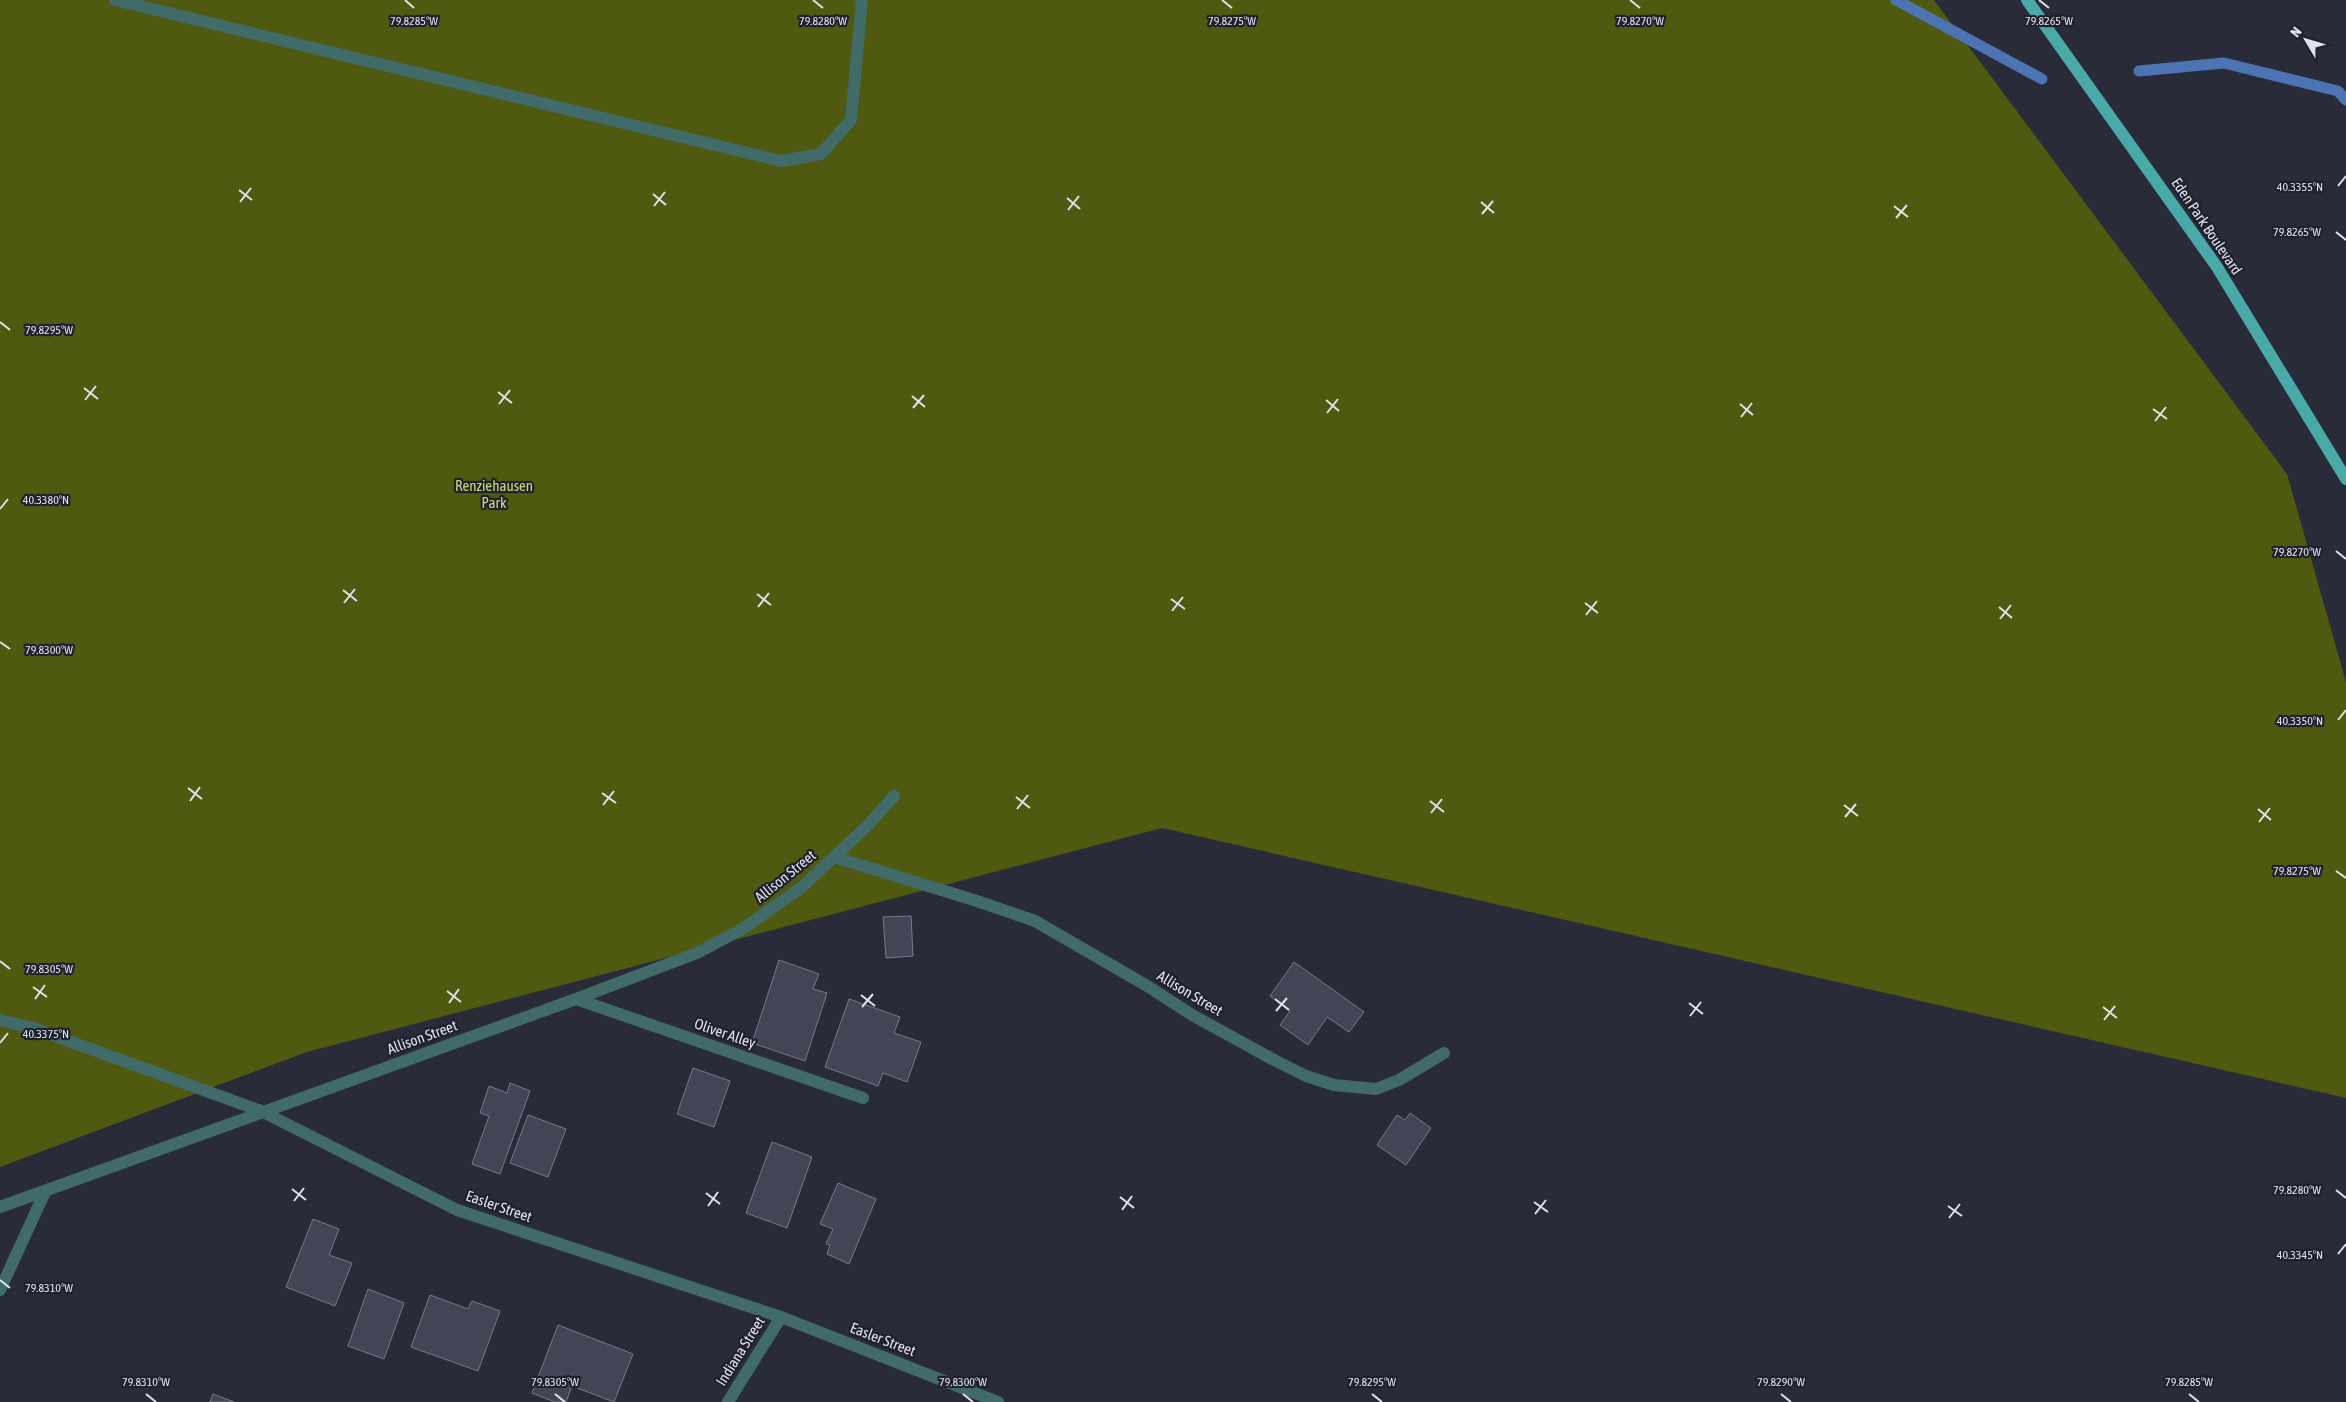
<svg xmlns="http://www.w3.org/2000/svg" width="2346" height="1402" viewBox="0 0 2346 1402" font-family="'Asap Condensed',sans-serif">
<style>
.green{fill:#4f5910}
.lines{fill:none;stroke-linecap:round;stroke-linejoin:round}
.stream{stroke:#4d74b2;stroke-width:11}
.building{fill:#434555;stroke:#787a8b}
.minor{stroke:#406b69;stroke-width:12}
.major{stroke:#48a9a6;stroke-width:12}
.ticks{fill:none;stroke:#e0e2eb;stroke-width:2}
.labels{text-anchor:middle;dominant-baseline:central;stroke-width:4.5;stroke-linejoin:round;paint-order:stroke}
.street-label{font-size:15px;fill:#e0e2eb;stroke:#20212f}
.park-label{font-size:15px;fill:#c9dd70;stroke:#20212f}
.ticks-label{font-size:12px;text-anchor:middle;fill:#e0e2eb;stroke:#20212f;stroke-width:4.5;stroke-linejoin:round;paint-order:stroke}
</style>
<rect width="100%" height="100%" fill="#292b39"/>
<path class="green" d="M0,0H1934L2287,474L2346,682V1098L1162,828L307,1052L0,1167Z"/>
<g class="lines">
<path class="stream" d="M1896,0L2042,79
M2139,71L2224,63L2338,91L2346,100"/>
</g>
<path class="building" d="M911,916L913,956L886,958L883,917Z
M779,960L819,974L813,989L827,993L805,1061L752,1043Z
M1294,962L1364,1012L1349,1032L1327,1017L1308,1045L1280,1025L1290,1011L1270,996Z
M849,999L900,1017L894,1033L921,1042L907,1082L883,1073L878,1086L825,1067Z
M693,1068L730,1081L714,1127L677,1114Z
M510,1083L530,1091L500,1174L472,1164L489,1116L480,1113L489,1086L507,1093Z
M1410,1113L1431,1128L1406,1165L1377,1145L1397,1115L1405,1120Z
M528,1115L566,1129L548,1177L510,1163Z
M772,1142L812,1157L787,1228L746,1213Z
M838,1183L876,1199L849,1264L827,1254L830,1245L826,1244L833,1229L820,1224Z
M313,1219L339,1229L329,1255L352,1263L335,1306L286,1287Z
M368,1289L404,1303L384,1359L348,1346Z
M430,1295L468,1309L472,1301L500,1311L478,1371L411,1347Z
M558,1325L633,1354L614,1402L572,1386L566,1402H555L532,1393Z
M213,1394L234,1402H210Z"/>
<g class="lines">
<path class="minor" d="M115,0L781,161L821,154L851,120L862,0
M834,857L977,901L1035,921L1149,987L1192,1015L1276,1061L1306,1076L1334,1085L1376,1089L1399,1080L1444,1053
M576,999L863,1098
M0,1020L33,1028L261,1111L457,1210L781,1317L998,1402
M0,1207L576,999L697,953L744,928L802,887L868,825L894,796
M0,1290L45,1192
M728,1402L781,1317"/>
<path class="major" d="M2027,0L2217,267L2346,479"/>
</g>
<path class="ticks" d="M405,0L414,8M813,0L823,8M1222,0L1232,8M1630,0L1640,8M2039,0L2049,8M2338,186L2346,176M239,190L252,200M653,194L666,205M1067,198L1080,209M240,202L251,188M1481,202L1494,213M654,206L665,192M1894,206L1908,217M1068,210L1079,196M1482,214L1493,201M1896,218L1907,205M2336,232L2346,240M0,322L10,330M84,388L98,399M498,392L512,403M912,396L925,407M85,400L96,386M1326,400L1339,411M499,404L510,390M1740,404L1753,415M913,408L924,395M2153,409L2167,419M1327,413L1338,399M1741,417L1752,403M2155,421L2166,407M0,509L8,499M2336,551L2346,559M343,590L357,601M757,594L771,605M1171,599L1185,609M344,603L355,589M1585,603L1598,613M758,607L769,593M1999,607L2012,618M1172,611L1183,597M1586,615L1597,601M2000,619L2011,605M0,642L10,649M2338,720L2346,710M188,788L202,799M602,793L616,803M1016,797L1030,808M190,801L200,787M1430,801L1444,812M603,805L614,791M1844,805L1858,816M1017,809L1028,795M2258,809L2271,820M1431,813L1442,799M1845,817L1856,804M2259,822L2270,808M2336,871L2346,878M0,961L10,969M33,987L47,997M447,991L461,1002M861,995L875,1006M35,999L45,985M1275,999L1289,1010M449,1003L459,989M1689,1003L1703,1014M862,1007L873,994M2103,1007L2117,1018M1276,1011L1287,998M1690,1016L1701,1002M2104,1020L2115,1006M0,1043L8,1033M292,1189L306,1200M2336,1190L2346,1198M706,1193L720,1204M1120,1197L1134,1208M294,1201L304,1188M1534,1202L1548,1212M708,1206L718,1192M1948,1206L1962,1216M1122,1210L1132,1196M1535,1214L1546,1200M1949,1218L1960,1204M2338,1254L2346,1244M0,1280L10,1288M146,1394L156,1402M555,1394L565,1402M963,1394L973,1402M1372,1394L1382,1402M1781,1394L1791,1402M2189,1394L2199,1402"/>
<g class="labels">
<g class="street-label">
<text transform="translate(2207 226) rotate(56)">Eden Park Boulevard</text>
<text transform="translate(785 876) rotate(-39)">Allison Street</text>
<text transform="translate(1190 993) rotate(31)">Allison Street</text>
<text transform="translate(725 1033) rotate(19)">Oliver Alley</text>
<text transform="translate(422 1037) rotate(-20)">Allison Street</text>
<text transform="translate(499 1206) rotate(19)">Easler Street</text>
<text transform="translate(883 1339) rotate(21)">Easler Street</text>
<text transform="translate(740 1351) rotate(-58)">Indiana Street</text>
</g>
<g class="park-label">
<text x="494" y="485">Renziehausen<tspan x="494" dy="17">Park</tspan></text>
</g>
</g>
<g class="ticks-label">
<text x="414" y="25">79.8285°W</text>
<text x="823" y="25">79.8280°W</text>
<text x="1232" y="25">79.8275°W</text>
<text x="1640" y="25">79.8270°W</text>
<text x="2049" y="25">79.8265°W</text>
<text x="2300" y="191">40.3355°N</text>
<text x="2297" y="236">79.8265°W</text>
<text x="49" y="334">79.8295°W</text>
<text x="46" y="504">40.3380°N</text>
<text x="2297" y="556">79.8270°W</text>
<text x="49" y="654">79.8300°W</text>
<text x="2300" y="725">40.3350°N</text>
<text x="2297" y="875">79.8275°W</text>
<text x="49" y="973">79.8305°W</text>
<text x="46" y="1038">40.3375°N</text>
<text x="2297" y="1194">79.8280°W</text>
<text x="2300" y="1259">40.3345°N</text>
<text x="49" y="1292">79.8310°W</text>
<text x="146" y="1386">79.8310°W</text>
<text x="555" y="1386">79.8305°W</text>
<text x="963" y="1386">79.8300°W</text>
<text x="1372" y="1386">79.8295°W</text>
<text x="1781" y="1386">79.8290°W</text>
<text x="2189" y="1386">79.8285°W</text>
</g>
<g transform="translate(2306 40) rotate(308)" stroke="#20212f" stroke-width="4" paint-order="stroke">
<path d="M0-4L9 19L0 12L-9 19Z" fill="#e0e2eb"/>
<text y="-8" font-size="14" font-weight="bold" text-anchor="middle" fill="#e0e2eb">N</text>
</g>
</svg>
